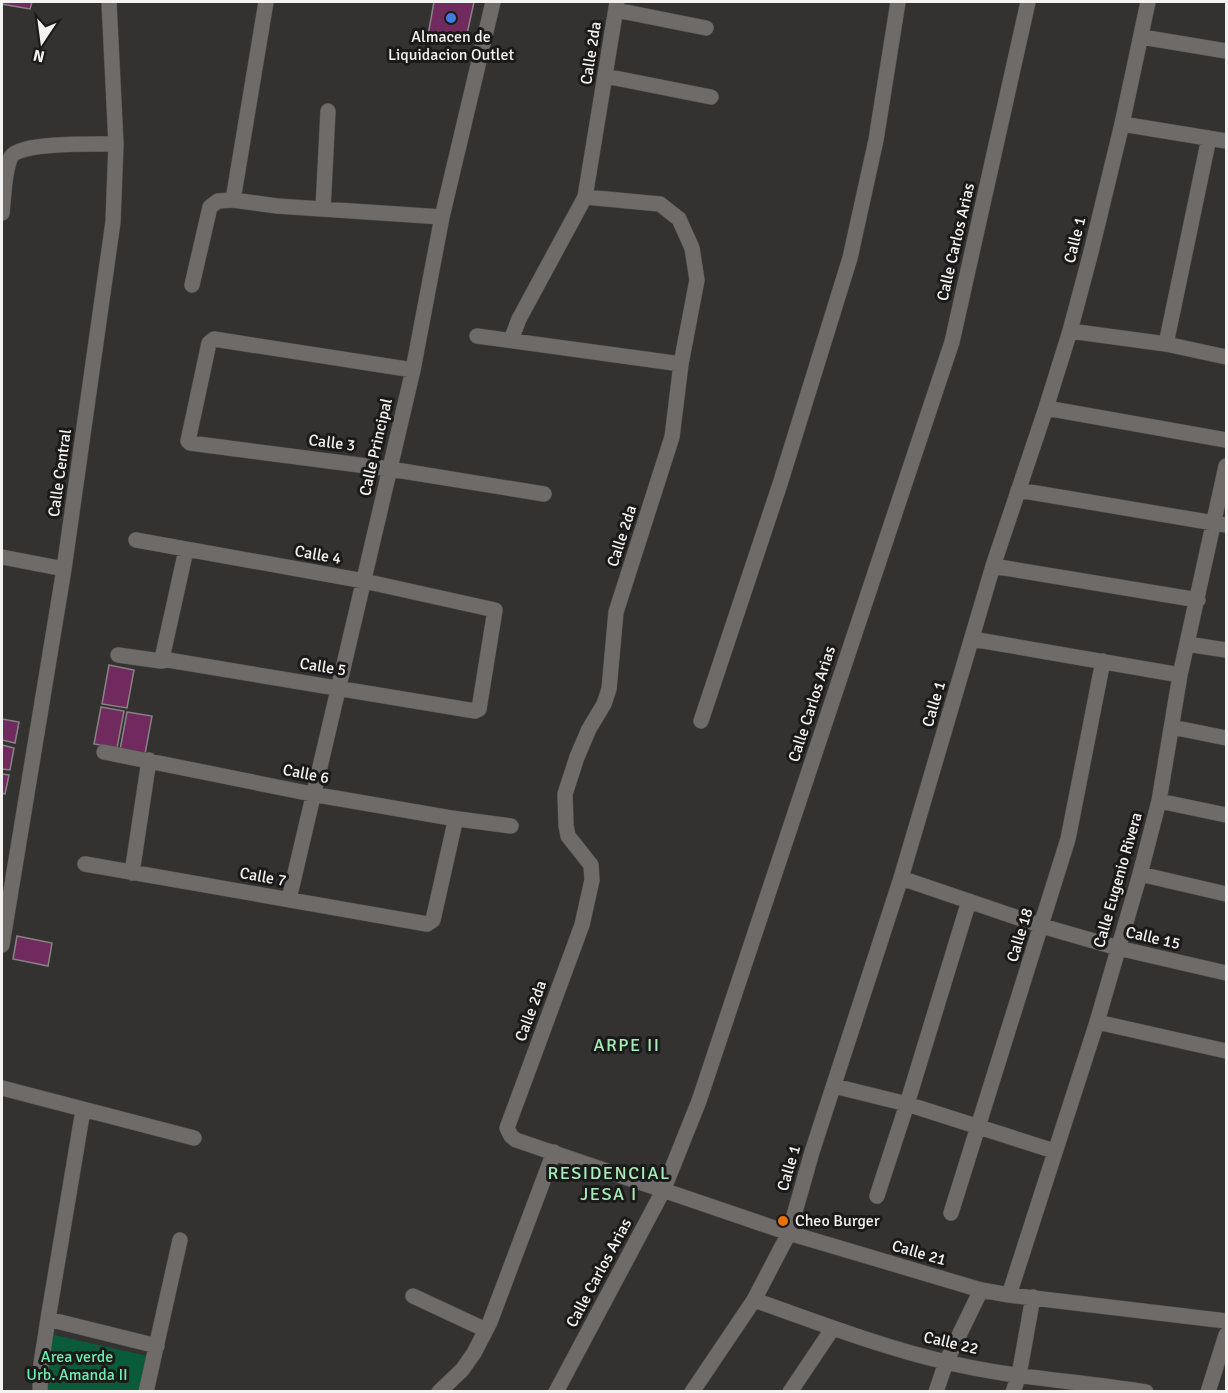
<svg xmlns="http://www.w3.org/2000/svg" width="1228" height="1393" viewBox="0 0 1228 1393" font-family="Signika,sans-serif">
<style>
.green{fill:#095b39}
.building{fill:#712a5d;stroke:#868384;stroke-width:1.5}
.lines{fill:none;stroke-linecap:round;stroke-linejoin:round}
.minor-casing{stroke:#504e4d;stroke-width:16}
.minor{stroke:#6e6b69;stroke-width:15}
.shop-dot{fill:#3f7fe0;stroke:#1b1a1a;stroke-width:2}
.food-dot{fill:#e8710a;stroke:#1b1a1a;stroke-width:2}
.labels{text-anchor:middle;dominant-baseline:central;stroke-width:6;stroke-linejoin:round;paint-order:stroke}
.poi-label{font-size:16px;fill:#f3f2f1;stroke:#1b1a1a}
.street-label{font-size:16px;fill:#f3f2f1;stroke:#1b1a1a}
.park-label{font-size:16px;fill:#6deead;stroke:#1b1a1a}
.neighbourhood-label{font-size:18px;letter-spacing:1.5px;fill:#a7ecb8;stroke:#1b1a1a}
</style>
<rect width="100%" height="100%" fill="#343231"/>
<path class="green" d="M50,1334L152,1357L143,1391L48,1392Z"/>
<path class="building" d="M2,2H32L30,9L2,4Z
M434,2H474L465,43L428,35Z
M109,665L134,670L127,708L102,704Z
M101,707L124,711L117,748L94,744Z
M127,712L152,716L145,754L120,750Z
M2,719L19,722L15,743L2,740Z
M2,745L14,748L10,770L2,769Z
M2,774L9,775L5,794L2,793Z
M17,936L52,943L48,966L13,959Z"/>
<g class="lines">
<g class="minor-casing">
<path id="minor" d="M616,10L706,28
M1142,37L1226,51
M605,76L711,97
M1122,124L1226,141
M585,197L660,204L679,219L692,248L697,280L681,364L672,437L616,612L609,689L604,704L589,729L577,757L565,794L566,825L568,836L591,865L592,880L582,925L507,1128L511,1136L516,1140L789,1233L981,1290L1009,1295L1226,1321
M233,200L266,2
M323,209L328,111
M2,213C4,197 4,171 11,157C18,142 97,144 116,144
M192,285L210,207L218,201L233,200L277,206L442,217
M1070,331L1166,344L1226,357
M477,336L681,364
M511,340L519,319L585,197L617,2
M1166,344L1209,138
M413,370L214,339L209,343L188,441L190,443L390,469L544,494
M1046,408L1226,440
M1018,490L1226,525
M136,540L364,581L495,610L479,709L475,711L168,660L163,654L186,550
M2,557L64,569
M993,566L1198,600
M972,639L1180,675
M1187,644L1226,650
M118,655L161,661L168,660
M701,721L780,484L850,258L876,140L898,2
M1172,727L1226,738
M1159,801L1226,815
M451,818L511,826
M85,864L427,924L433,920L455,822L451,818L312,794L104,752
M132,873L149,760
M1140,874L1226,894
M901,878L1042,926L1118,948L1226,973
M289,899L413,370L442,217L493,2
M2,945L64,569L113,222L116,144L109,2
M1097,1022L1226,1051
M834,1086L907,1104L1054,1151
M2,1088L194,1138
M877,1196L907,1104L969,901
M951,1213L1068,839L1103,661
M1009,1295L1097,1022L1140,874L1159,801L1180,675L1226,466
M413,1296L486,1330
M754,1300C817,1322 881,1347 946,1362C1011,1378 1080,1381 1146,1392
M48,1319L157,1346
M40,1392L41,1364L48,1319L83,1110
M146,1392L180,1240
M439,1392L462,1370L474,1353L490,1322L554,1152
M556,1392L663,1191L699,1101L952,342L1028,2
M692,1392L754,1300L789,1233L812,1152L901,878L993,566L1046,408L1070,331L1091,252L1122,124L1148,2
M790,1392L833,1328
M936,1392L946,1362L981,1290
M1013,1392L1019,1375L1033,1297
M1208,1392L1226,1335"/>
</g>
<use href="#minor" class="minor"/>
</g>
<circle class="shop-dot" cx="451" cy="18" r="6"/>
<circle class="food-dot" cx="783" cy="1221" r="6"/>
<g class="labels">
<g class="poi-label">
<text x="451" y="37">Almacen de<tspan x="451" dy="18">Liquidacion Outlet</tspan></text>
<text x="795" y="1221" text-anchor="start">Cheo Burger</text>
</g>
<g class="street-label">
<text transform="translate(591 53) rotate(-81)">Calle 2da</text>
<text transform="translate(1075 240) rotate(-76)">Calle 1</text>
<text transform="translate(956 242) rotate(-77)">Calle Carlos Arias</text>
<text transform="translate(332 443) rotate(7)">Calle 3</text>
<text transform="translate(376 447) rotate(-77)">Calle Principal</text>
<text transform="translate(60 473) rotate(-82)">Calle Central</text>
<text transform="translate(622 536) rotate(-72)">Calle 2da</text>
<text transform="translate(318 555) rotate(10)">Calle 4</text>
<text transform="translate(323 667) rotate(9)">Calle 5</text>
<text transform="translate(812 704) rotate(-72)">Calle Carlos Arias</text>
<text transform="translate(934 704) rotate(-74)">Calle 1</text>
<text transform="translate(306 774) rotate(11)">Calle 6</text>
<text transform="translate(263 877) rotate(10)">Calle 7</text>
<text transform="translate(1118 880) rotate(-74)">Calle Eugenio Rivera</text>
<text transform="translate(1020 935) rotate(-73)">Calle 18</text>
<text transform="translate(1153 938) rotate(13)">Calle 15</text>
<text transform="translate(531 1011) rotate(-70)">Calle 2da</text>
<text transform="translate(789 1168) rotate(-74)">Calle 1</text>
<text transform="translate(919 1253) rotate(16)">Calle 21</text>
<text transform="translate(599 1273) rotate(-62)">Calle Carlos Arias</text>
<text transform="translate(951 1343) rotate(13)">Calle 22</text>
</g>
<g class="park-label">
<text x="77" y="1357">Area verde<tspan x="77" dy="18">Urb. Amanda II</tspan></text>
</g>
<g class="neighbourhood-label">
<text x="627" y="1045">ARPE II</text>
<text x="609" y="1173">RESIDENCIAL<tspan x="609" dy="21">JESA I</tspan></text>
</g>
</g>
<rect width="1228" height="1393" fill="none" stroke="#f3f2f1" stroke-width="6"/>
<g transform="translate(42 42) rotate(193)" stroke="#1b1a1a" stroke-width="4.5" paint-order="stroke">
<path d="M0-4.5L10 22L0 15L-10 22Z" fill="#f3f2f1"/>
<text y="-9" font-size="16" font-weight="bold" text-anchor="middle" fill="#f3f2f1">N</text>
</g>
</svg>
